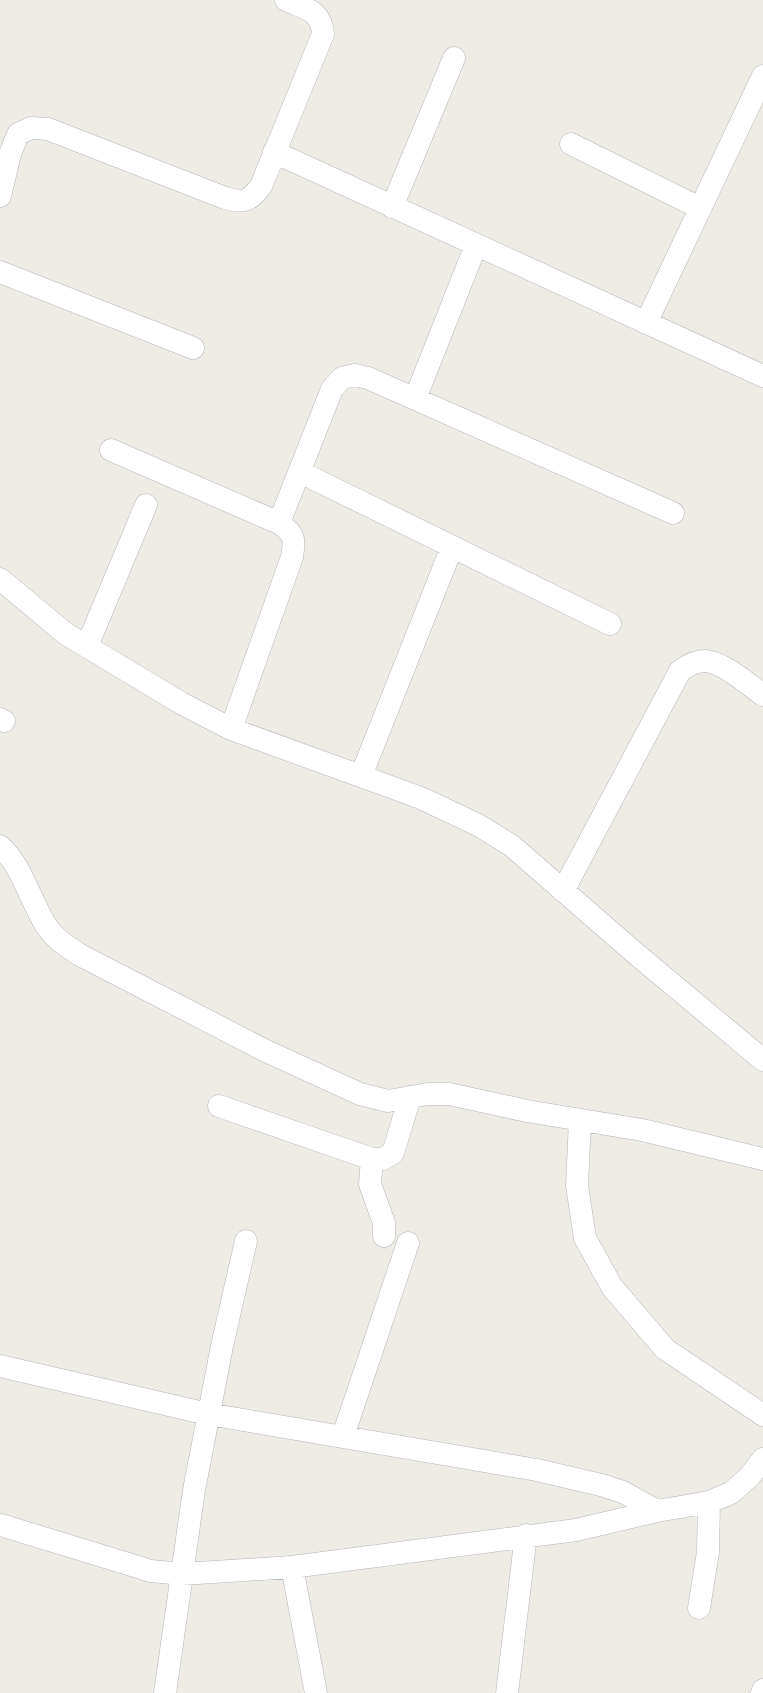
<svg xmlns="http://www.w3.org/2000/svg" width="763" height="1693" viewBox="0 0 763 1693" font-family="Lato,sans-serif">
<style>
.lines{fill:none;stroke-linecap:round;stroke-linejoin:round}
.street-casing{stroke:#b3b6ba;stroke-width:23}
.street{stroke:#fff;stroke-width:22}
</style>
<rect width="100%" height="100%" fill="#efece6"/>
<g class="lines">
<g class="street-casing">
<path id="street" d="M571,144L700,208
M274,152L763,376
M0,196L10,154L18,134L31,128L48,129L225,198C244,203 249,202 261,186L323,34C321,10 306,9 286,0
M392,207L454,58
M0,272L193,348
M646,323L763,76
M415,399L476,245
M111,450L279,523C295,534 295,539 292,557L231,729
M300,472L610,624
M279,523L332,389L342,378L355,375L368,378L673,513
M0,579L66,634L181,703L231,729L421,798L478,825L512,846L635,953L763,1060
M87,646L146,505
M0,719L4,721
M361,776L452,547
M0,846C23,867 30,901 47,927C55,939 68,947 80,955L266,1051L360,1094L388,1101L428,1094H449L527,1111L642,1130L763,1159
M563,891L680,671C688,665 695,661 705,661C722,661 749,685 763,695
M219,1106L372,1159H383L393,1153L410,1097
M580,1120L577,1186L585,1238L612,1287L665,1349L763,1415
M372,1159L370,1184L384,1223V1236
M0,1366L208,1414L537,1470L601,1485L623,1492L657,1511
M343,1436L408,1243
M1,1525L151,1571L182,1574L292,1567L576,1530L657,1511L709,1502L731,1493L749,1477L763,1459
M292,1567L316,1693
M699,1608L708,1552L709,1502
M165,1693L194,1490L222,1346L246,1241
M507,1693L526,1535
M762,1693L763,1690"/>
</g>
<use href="#street" class="street"/>
</g>
</svg>
